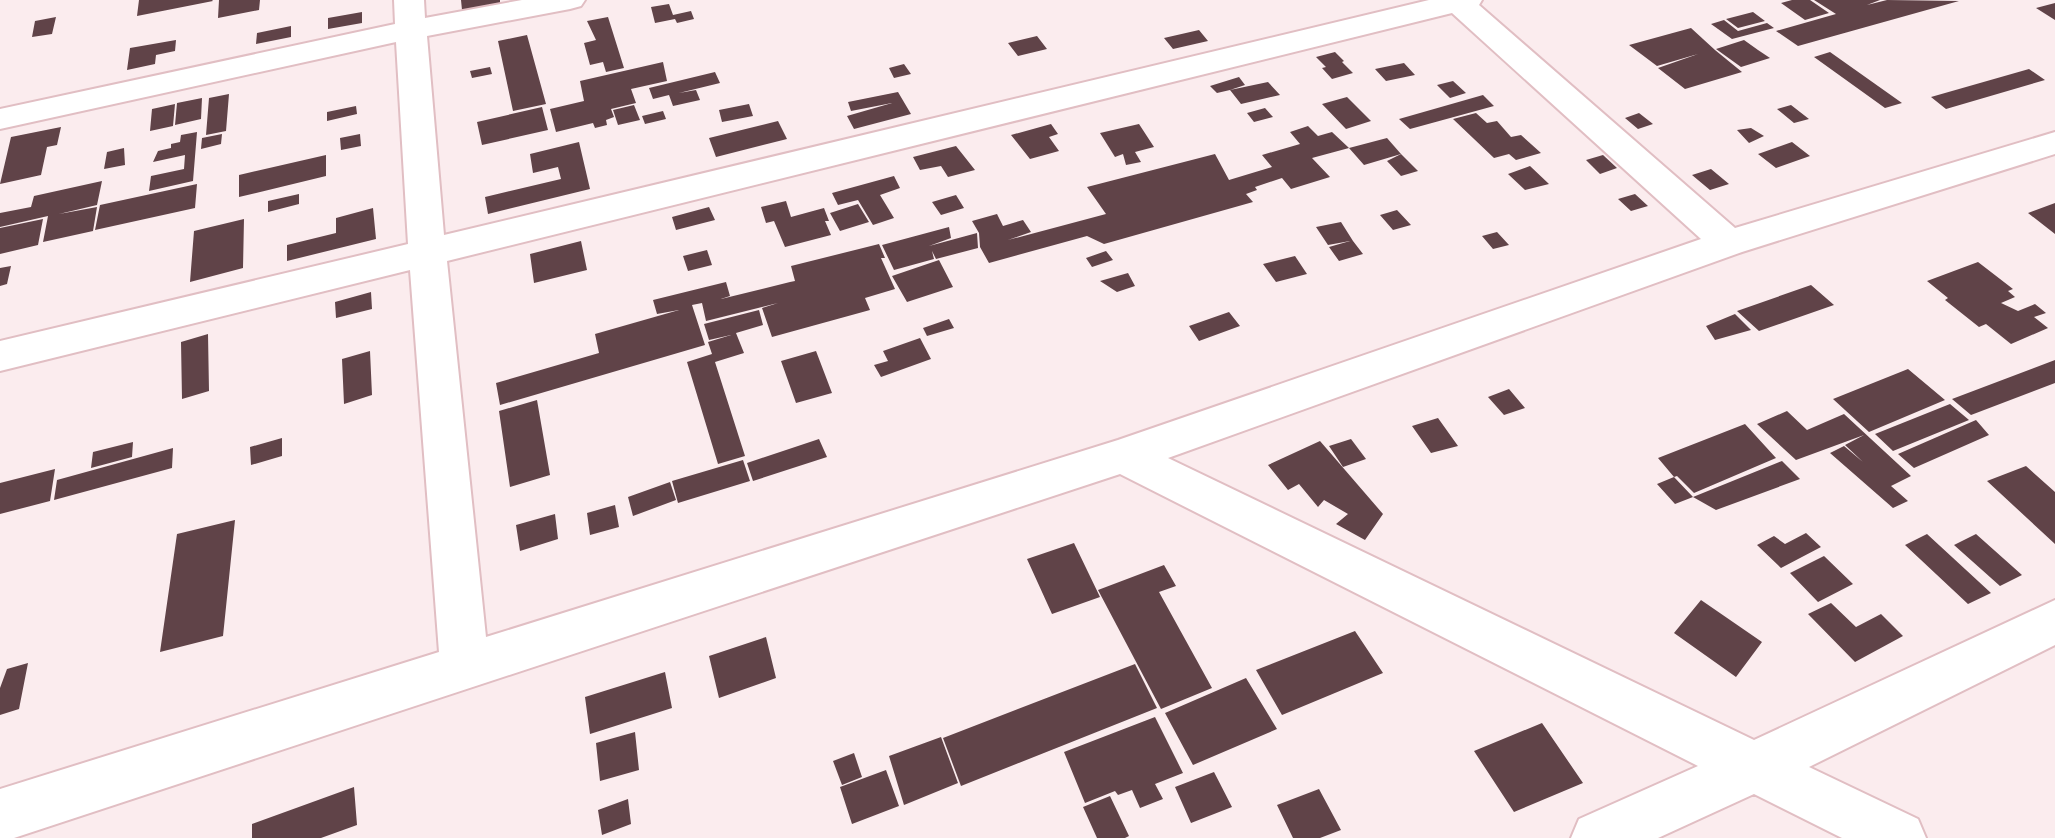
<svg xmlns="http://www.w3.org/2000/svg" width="2055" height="838" viewBox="0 0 2055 838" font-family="'Playfair Display',serif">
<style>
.building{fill:#604348}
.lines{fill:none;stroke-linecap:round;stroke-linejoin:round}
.street-casing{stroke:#e1bec3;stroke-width:4}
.street{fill:#fff;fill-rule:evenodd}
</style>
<rect width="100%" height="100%" fill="#fbecee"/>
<path class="building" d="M139,0H212L213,1L137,16Z
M219,0H260L259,10L218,18Z
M461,0H500V3L462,10Z
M1792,0H1810L1829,13L1805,20L1781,3Z
M1814,0H1880L1867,5L1887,0L1959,1L1798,46L1776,31L1836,14Z
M2055,3V20L2036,8Z
M669,4L673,15L691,11L694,19L677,23L675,19L655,23L651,7Z
M362,12V23L328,29V18Z
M1753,12L1765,21L1738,28L1726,19Z
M56,17L52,34L32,37L35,21Z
M608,17L624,68L606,72L603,62L590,65L584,43L596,40L587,21Z
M1724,20L1738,31L1767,23L1774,28L1732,39L1711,24Z
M291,26V37L256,44L257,33Z
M1691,28L1715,50L1742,72L1685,89L1658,68L1698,54L1657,66L1629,45Z
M1199,30L1208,41L1173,49L1164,38Z
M527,35L546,104L513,111L498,41Z
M1037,36L1047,49L1018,56L1008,43Z
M176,40L175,51L156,55L155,64L127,70L130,48Z
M1744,40L1758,50L1770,58L1741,67L1716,49Z
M1335,52L1344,61L1342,62L1353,73L1332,79L1322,68L1326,67L1316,57Z
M1830,52L1902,103L1885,108L1814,57Z
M663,62L667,81L631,89L636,103L611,109L614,117L606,120L607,125L595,128L593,123L556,132L550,109L584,101L580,81Z
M1404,63L1415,75L1386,81L1375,69Z
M904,64L911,74L894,78L889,68Z
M490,67L492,74L472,78L470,71Z
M2029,69L2045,80L1946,109L1931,97Z
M715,72L720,83L679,93L696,90L700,100L673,106L669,95L653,99L649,88Z
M1239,77L1245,85L1230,90L1268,82L1280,95L1241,104L1230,90L1217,93L1210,86Z
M1453,81L1466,93L1450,98L1437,85Z
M898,92L911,114L854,129L847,116L892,103L851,111L848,102Z
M229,94L226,131L206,135L209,98Z
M1483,95L1494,106L1410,129L1399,119Z
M1347,97L1371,121L1346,129L1322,104Z
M202,98L201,119L175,125L177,103Z
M175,104L173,126L150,131L152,109Z
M749,104L753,116L722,122L719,110Z
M634,105L640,120L618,125L613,110Z
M1791,105L1809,119L1794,123L1777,109Z
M356,106L357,114L327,121V112Z
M542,107L548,130L482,145L477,122Z
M1265,108L1273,117L1254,122L1247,113Z
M663,111L666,119L645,124L642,116Z
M1476,113L1487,123L1497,121L1511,137L1521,135L1541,153L1516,160L1509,154L1494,158L1453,119Z
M1639,113L1653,124L1638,129L1625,118Z
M778,121L787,139L716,157L709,138Z
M1051,124L1058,134L1049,137L1059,151L1030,159L1011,135Z
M1139,124L1154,147L1135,152L1141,162L1126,165L1123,154L1115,157L1100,133Z
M1308,126L1318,136L1332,132L1349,148L1312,158L1330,177L1291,189L1282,178L1255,187L1257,190L1246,194L1253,202L1104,244L1087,236L989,263L980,247L979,233L972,221L997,214L1003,226L1023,220L1031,232L1008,240L1106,214L1087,187L1215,154L1229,180L1272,167L1262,155L1300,144L1290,132Z
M61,127L57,145L47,147L41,175L0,184L11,137Z
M1751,128L1764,136L1749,143L1737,130Z
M197,132L193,181L149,191L151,176L184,169L185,155L153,162L158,151L171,148V144L180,142L181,135Z
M222,134L221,144L201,149L202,138Z
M360,134L361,146L341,150L340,138Z
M1387,138L1401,154L1418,171L1401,176L1387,161L1401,154L1364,165L1349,148Z
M579,142L590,189L488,214L485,197L561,179L558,167L533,173L530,154Z
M1792,142L1810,156L1776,168L1758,154Z
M956,146L975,170L948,177L941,166L920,170L913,157Z
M124,148L125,165L104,169L107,152Z
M326,155V176L239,197V175Z
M1603,155L1617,168L1600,174L1586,160Z
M1530,166L1549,184L1525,190L1508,174Z
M1711,169L1729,184L1710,190L1692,175Z
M894,176L900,188L880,195L894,218L873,225L858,200L838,205L832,193Z
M102,181L97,205L59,214L97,207L93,231L43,242L48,216L0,227V213L31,207L34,196Z
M197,184L195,208L95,230L100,205Z
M299,194V204L268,212V201Z
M1635,194L1648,206L1631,211L1618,199Z
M956,195L964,208L941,215L932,202Z
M786,201L791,217L824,208L829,221H825L831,235L785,247L774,221L766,223L761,207Z
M2055,203V234L2028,213Z
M858,204L869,222L840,231L830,213Z
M709,207L715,220L676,230L672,217Z
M373,208L376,239L287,261V245L336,233V218Z
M1397,210L1411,225L1393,230L1380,215Z
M43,219L38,245L0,254V228Z
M244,219L243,268L190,282L194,231Z
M1341,222L1353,241L1363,254L1339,261L1329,247L1350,241L1328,245L1316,227Z
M949,227L951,238L929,246L977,233L978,248L936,259L932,251L934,259L894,270L882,245Z
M1497,232L1509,245L1493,249L1482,236Z
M581,241L587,270L534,283L530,254Z
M879,244L885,258H881L895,289L865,298L870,310L772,337L762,308L778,303L706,321L702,303L692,305L705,345L500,405L496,383L599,353L595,334L679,310L657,314L653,300L726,282L730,296L721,299L790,282L795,281L791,266Z
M707,250L712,265L688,271L683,256Z
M1106,251L1113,260L1092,267L1086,258Z
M1295,256L1307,274L1276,282L1263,264Z
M939,260L953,287L907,302L892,276Z
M1978,262L2013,289L2008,291L2015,297L2001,303L2018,311L2035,304L2046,313L2034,317L2048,328L2011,344L1986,324L1979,327L1945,300L1948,298L1927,281Z
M11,266L7,284L0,286V268Z
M1128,273L1135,286L1117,292L1100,281Z
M1811,285L1834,305L1759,331L1737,311Z
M371,292L372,309L336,318L335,302Z
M759,310L763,325L736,333L744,353L715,362L745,456L718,464L687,362L712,354L708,342L731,335L709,340L704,324Z
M1229,312L1240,326L1199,341L1189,326Z
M1735,314L1751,330L1715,340L1706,326Z
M949,319L954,328L927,336L923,328Z
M208,334L209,391L182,399L181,342Z
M920,338L931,359L881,377L874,365L888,361L883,351Z
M370,351L372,395L344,404L342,359Z
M816,351L832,393L796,403L781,361Z
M2055,360V383L1971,415L1952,399Z
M1908,369L1945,400L1869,432L1833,399Z
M1509,389L1525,408L1504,415L1488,397Z
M537,400L550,475L510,487L499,411Z
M1950,404L1969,420L1893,451L1875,434Z
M1787,411L1807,430L1844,414L1911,476L1891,486L1908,501L1893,508L1830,453L1844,446L1863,462L1845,445L1864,435L1796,460L1757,424Z
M1438,418L1458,446L1431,453L1412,426Z
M1976,420L1989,435L1914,468L1898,454Z
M1745,424L1776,458L1694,493L1677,476L1674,477L1658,458Z
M282,438V456L251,465L250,447Z
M819,439L827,457L753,481L747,463Z
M1351,439L1366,459L1343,467L1329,446Z
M1320,441L1383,514L1365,540L1336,524L1348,514L1324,500L1318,507L1299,484L1288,490L1268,465Z
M133,442L132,457L91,468L93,452Z
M173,448L172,468L54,500L57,480Z
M743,460L750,481L678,503L672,481Z
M1782,461L1800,479L1716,510L1693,497L1675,504L1657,484L1674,477L1693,497Z
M2026,466L2055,492V544L1987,481Z
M55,469L50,501L0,514V483Z
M670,482L676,500L633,516L628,497Z
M615,505L619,527L590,535L587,513Z
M555,514L558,539L520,551L516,525Z
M235,520L223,636L160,652L177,534Z
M1806,533L1821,547L1781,568L1757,545L1774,536L1785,544Z
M1927,534L1991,593L1968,604L1905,545Z
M1976,534L2022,575L2000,586L1954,545Z
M1074,543L1100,597L1052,614L1027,559Z
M1824,556L1853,584L1818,602L1790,573Z
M1164,565L1176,586L1159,592L1212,688L1161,709L1098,590Z
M1701,600L1762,642L1736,677L1674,633Z
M1831,603L1856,627L1881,614L1903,636L1855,662L1808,614Z
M1355,631L1383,673L1282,715L1256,670Z
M766,637L776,678L719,698L709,656Z
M28,663L19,709L0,715V688L7,669Z
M1135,664L1157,708L961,786L943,738Z
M665,672L672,708L590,734L585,697Z
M1246,678L1277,729L1193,765L1165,713Z
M1155,717L1183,773L1155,784L1163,799L1140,808L1132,790L1118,795L1115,791L1085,803L1064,752Z
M1542,723L1583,783L1514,812L1474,751Z
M635,732L639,770L600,781L596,743Z
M941,737L958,783L904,805L889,756Z
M854,753L862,777L842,785L833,761Z
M886,770L899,806L852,824L840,787Z
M1214,772L1232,807L1191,823L1175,787Z
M354,787L357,825L321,838H252V824Z
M1319,789L1341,830L1320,838H1293L1277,805Z
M1110,796L1129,836L1125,838H1097L1083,807Z
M628,799L631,824L602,835L598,810Z"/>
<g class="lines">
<g class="street-casing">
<path id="street" d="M394,0H424L425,18L522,0H585L581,6L570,9L427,36L444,235L1429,0H1482L1479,5L1735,228L2055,132V154L1742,252L1168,458L1754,740L2055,600V645L1809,767L1918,819L1926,838H1842L1754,794L1658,838H1571L1579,819L1698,766L1120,474L14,838H0V789L439,652L410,270L0,371V341L408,244L396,42L0,129V109L395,24ZM1452,13L1701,239L1118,440L486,637L447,261Z"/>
</g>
<use href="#street" class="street"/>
</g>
</svg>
